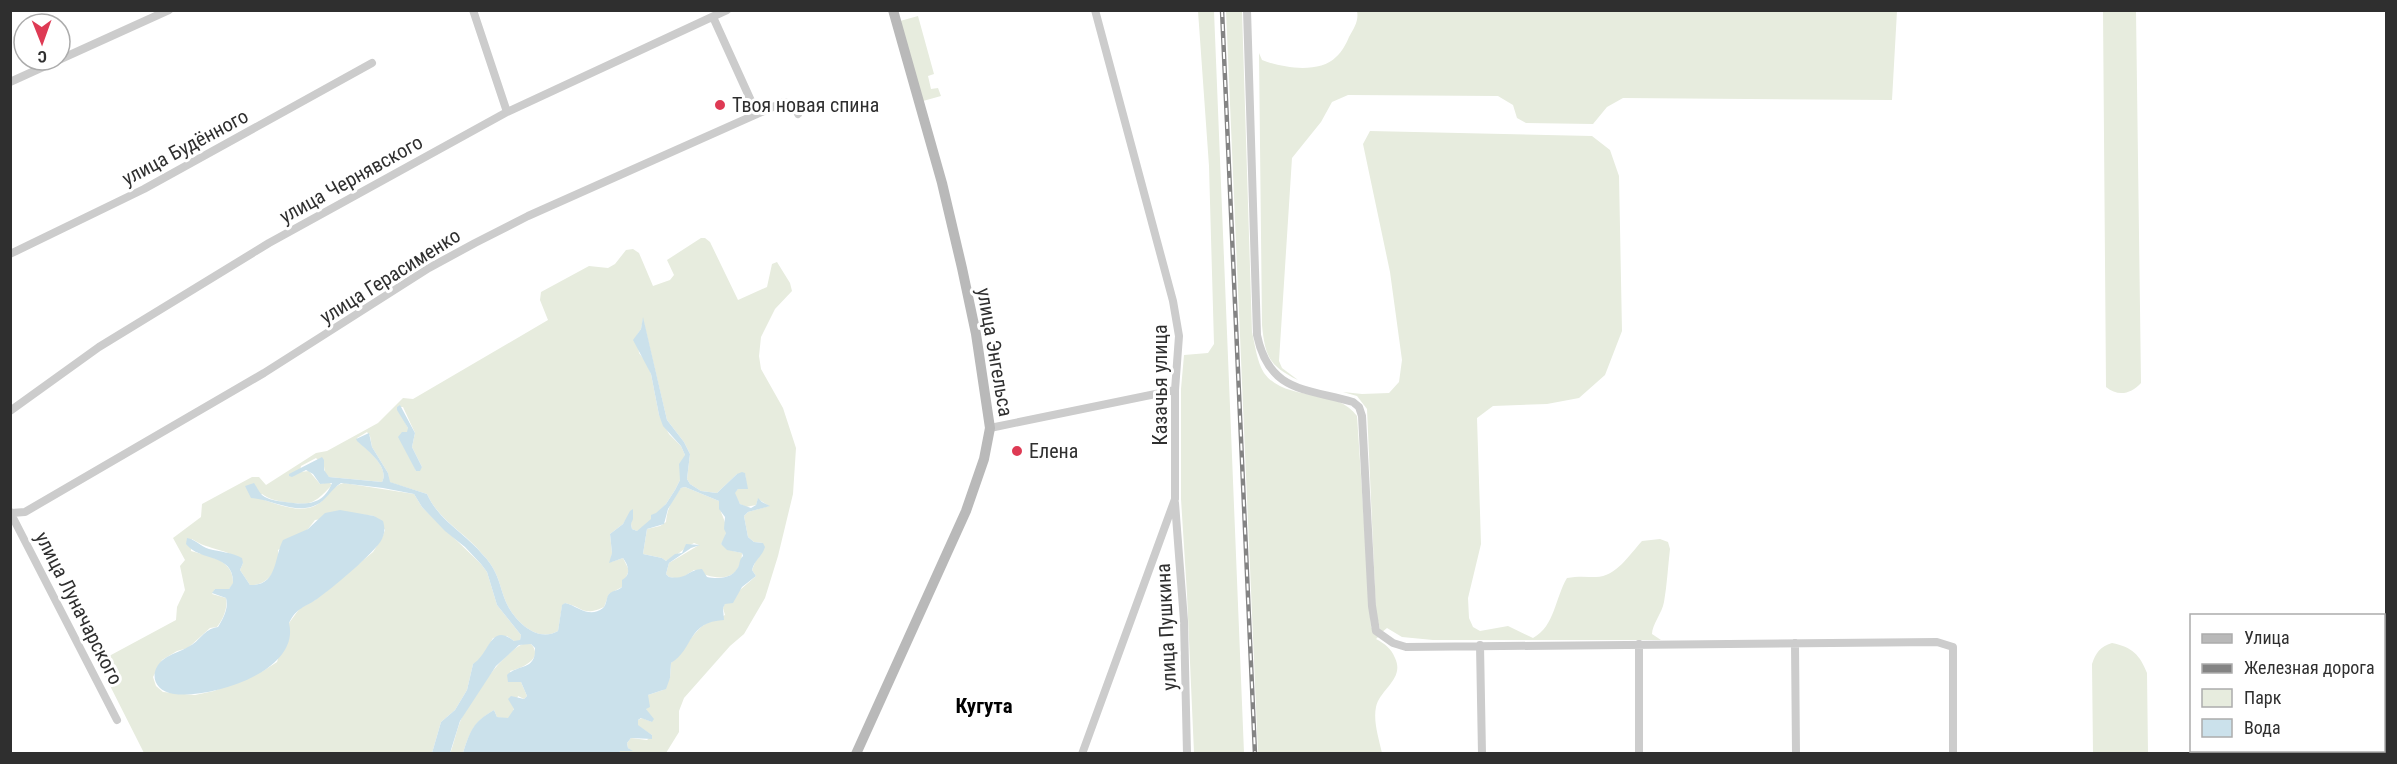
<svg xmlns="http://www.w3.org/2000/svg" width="2397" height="764" viewBox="0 0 2397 764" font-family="'Roboto Condensed',sans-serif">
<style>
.green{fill:#e7ecde;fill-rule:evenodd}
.water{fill:#cbe1eb;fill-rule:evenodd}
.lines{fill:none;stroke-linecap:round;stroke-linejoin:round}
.street{stroke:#ccc;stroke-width:8}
.secondary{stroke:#b9b9b9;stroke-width:10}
.rail-casing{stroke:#848484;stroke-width:4.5}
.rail{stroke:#fff;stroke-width:2;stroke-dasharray:7;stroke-linecap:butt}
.poi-dot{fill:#de3a54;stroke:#fff;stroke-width:2}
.labels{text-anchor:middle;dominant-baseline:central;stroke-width:6;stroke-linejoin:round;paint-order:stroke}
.poi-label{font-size:20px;fill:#2f2f2f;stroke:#fff;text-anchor:start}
.street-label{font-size:20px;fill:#2f2f2f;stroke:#fff}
.neighbourhood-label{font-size:21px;font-weight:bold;fill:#000;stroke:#fff}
</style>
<rect width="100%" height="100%" fill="#fff"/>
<path class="green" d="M1198,11H1214L1244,753H1194L1187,594L1181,499V389L1184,355L1208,353L1214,344L1209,166Z
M1226,11H1242L1252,332C1255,345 1257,362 1264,373C1286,403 1337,387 1357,416L1371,627L1379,636L1376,639C1385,644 1391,648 1395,658C1405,679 1380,689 1376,707C1373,722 1379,739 1382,753H1258Z
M1357,11H1897L1892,100L1623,98L1607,107L1593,124L1526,123L1517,118L1513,105L1498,96L1348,95L1332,102L1321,122L1292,158L1279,361L1282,368L1298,380C1269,366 1265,356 1262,325L1259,53L1262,60C1281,68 1320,74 1336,57C1342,52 1346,44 1349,37C1354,28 1359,21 1357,11Z
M2103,11H2136L2141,383C2131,394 2118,397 2106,387Z
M918,16L934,74L928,76L931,89L938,88L941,96L923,101L900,21Z
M1370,131L1592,136L1610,150L1619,176L1622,331L1605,375L1579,398L1547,404L1493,406L1477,418L1481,544L1468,598L1469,618L1473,627L1480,631L1508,626L1533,638C1555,626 1555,598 1567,578C1578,576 1586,577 1596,577C1616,577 1630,554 1642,541L1660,539L1668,542L1670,549C1668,566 1667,585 1664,602C1662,613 1652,625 1652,634L1661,640H1433L1402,637L1387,628L1381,633L1376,612L1367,409L1357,396L1343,392L1362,394L1389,393L1399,382L1402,360L1390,272L1363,144Z
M701,238H705L710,242L738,300L767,287L772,264L777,262L790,283L792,291L775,309L761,337L759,356L761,369L783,408L796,448L793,494L778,556L765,598L744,634L730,646L684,698L679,711V732L666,753H619L620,751H632L628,748L627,743L631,738L647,740L652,735L637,725L638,720L642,718L652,722L646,709L648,695L663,690L670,678L671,663C683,653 688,640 699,629C706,622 716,620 725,615L723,608L725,603L756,576L752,570L763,543L754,542L748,537L744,516L748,512L769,506L758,499L756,505L746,507L740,504L734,493L738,489H747L745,474H737L717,493L701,491L690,484L687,479L690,454L684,442L667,420L643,319L641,329L637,335L639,353L646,362L651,374L659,415L669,434L681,446L685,455L680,480L675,490L666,504L642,529L637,531L632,529L631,524L633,510L623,524L610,534L612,553L611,562L623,558L629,570L622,587L609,594L604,607C583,617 583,607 565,603L562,606L558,631C539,642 519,625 509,608C503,598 501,585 496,574C493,567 488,560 483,555C465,532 439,521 427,494L389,482L388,473L372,447L370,436L367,432L357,438V440C367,450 390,467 382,482L329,477L325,475L324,466L316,458L301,466L300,472L309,471L320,484L329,482L332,485C314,504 311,506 285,502C276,501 269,499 262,494L254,498H258C277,504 305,517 322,501C329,494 334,485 344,483L414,494L422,507L481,564L487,572L497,605L521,635L520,641H514L507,636L493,638L480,661L473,664L467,690L455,710L441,722L432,753H144L98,662L176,620L177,607L185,590L180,566L185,560L173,538L201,517L202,504L252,477H259L266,485L316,453L327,451L378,423L403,398L413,399L548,320L540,300L541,292L589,266L608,268L615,264L626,250L633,249L639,253L653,286L670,280L674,275L667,260ZM397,407H403L415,433L412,447L422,467L416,471L402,432H408V428ZM358,514L374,516L385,530L382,538L373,552L315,600L300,608L289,623L277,662L263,671L214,691L195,695L163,692L156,686L153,677L162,660L177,651L188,648L210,628L217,627C223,619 228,608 226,598L212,594L215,589H229L233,584C234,559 210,557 191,551L192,539C209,551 230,548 243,563L240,570L250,585C269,586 280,567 278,550L308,529L315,520Z
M685,487L719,501C719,518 734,525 721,544L733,551L742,553C741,583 715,581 694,570L680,579L669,577L666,574L669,563L699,545L694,543C684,548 677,556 666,561L662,558L643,554L647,529L660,526L666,522C667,508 673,498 681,488Z
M526,643L531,644C544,658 523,668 510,671L515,681L521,682L527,696L524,699L518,696L512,714L508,719L497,717L494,710C474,722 470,731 463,753L450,754C454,743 456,732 460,722C468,702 505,648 526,643Z
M2112,643C2132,647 2140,655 2147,673L2148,753H2093L2092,664C2096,652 2100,647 2112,643Z"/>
<path class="water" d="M643,317L667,420L684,442L690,454L687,479L690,484L701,491L717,493L737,474L742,472L745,473L748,489H738L735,493L740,504L751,508L756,505L758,498L762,502L770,506L748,512L744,516L748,537L754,542L763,543L765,547C762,557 755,559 752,570L756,576L742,587L733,603L725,604L723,608L724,620C687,622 694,649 671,663L670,678L666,689L648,695L650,707L646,709L654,719L652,722L641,718L638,720V725L652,735V739L631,738L627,743L628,748L633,751H620L619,754L463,753C470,731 473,722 494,710L497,717L508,718L514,709L508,699L511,696L524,699L527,696L521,682H508L507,675C517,664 536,671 535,648L531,644L519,645L496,666L460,721L450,753H432L441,722L455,710L467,690L473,664C490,654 490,622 514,641L520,640L521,635L497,605L487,572L481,564L465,547L445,531L422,507L414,494L383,488L341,483C331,489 326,501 316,505C296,515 271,499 251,498L245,486L254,483C257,487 259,492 262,495C268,500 278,501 285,502C305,505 323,506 332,483L320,484L313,474L306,470L292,477L289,476V474L322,457L324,460V470L329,477L382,482C390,467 367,450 357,441L356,439L369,433L372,447L388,473L390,482L427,494C439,521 465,533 483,555C488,560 493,567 496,574C501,585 503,598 509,608C519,625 539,642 558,631L562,605L565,603C578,606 589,619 603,608C607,604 606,598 609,594C613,590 618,591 622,587V580C631,575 629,566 623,558L609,563L612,553L610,534L623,524L630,511L633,509V519L631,524L632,529L637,531L651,519V515L656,513L666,504L675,490L680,480L679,464L685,455L681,446L663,426L659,415L651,374L633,340L641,329ZM685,487L719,501V509L725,517L724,529L726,533L721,544L727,550L742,553L743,556C738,561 741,564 737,569C731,579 717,579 707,577L702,569C687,570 688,580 669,577L666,574L669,563L691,548L700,545L686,544L682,553L675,554L666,561L662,558L643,554L647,529L664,524L668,509L681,488Z
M400,405L415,433L412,447L422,467L420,471H416L398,437L402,432H407L408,428L397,410V407Z
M340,510L374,516L383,521C385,528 385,532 382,539C376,552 330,590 317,599C304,608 297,607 289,623C301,671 211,699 174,694C151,691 148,668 167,657C174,653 181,651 188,647C201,641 203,629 218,627C223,619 229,608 226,598L212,593L215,589H229L233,583C234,553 200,562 186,544L187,538C195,539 200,546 209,549C220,552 231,552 242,558L243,563L240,570L250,585C278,586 274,557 283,540L308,529L325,513Z"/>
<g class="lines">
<path class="street" d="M473,10L507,112
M1247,10L1257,335C1269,392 1304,388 1353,402L1359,407L1362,416L1372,606L1376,631L1393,643L1406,647L1937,642L1953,647V754
M713,17L757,114
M10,82L169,10
M10,254L144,189L372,63
M10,411L99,347L269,243L507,112L727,10
M990,428L1175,390
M1175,503L1184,621L1187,754
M10,512L117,720
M11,513L25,512L264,373L429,268L475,243L528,216L784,102L794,105L798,114
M1795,643L1796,754
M1639,644V754
M1480,645L1482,754
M1082,754L1175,499V390L1179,336L1173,301L1095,10"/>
<path class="secondary" d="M856,754L966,511L984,459L990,428L976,334L962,268L942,183L893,10"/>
<g class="rail-casing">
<path id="rail" d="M1222,10L1255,754"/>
</g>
<use href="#rail" class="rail"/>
</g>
<g class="poi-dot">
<circle cx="720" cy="105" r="6"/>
<circle cx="1017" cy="451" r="6"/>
</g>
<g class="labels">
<g class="poi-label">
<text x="732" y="105">Твоя новая спина</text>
<text x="1029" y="451">Елена</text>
</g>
<g class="street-label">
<text transform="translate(185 147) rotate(-28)">улица Будённого</text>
<text transform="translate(351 179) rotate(-29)">улица Чернявского</text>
<text transform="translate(390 276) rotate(-32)">улица Герасименко</text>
<text transform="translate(995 352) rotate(80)">улица Энгельса</text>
<text transform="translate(1160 385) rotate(-90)">Казачья улица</text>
<text transform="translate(79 608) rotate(63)">улица Луначарского</text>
<text transform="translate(1166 627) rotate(-93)">улица Пушкина</text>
</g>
<g class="neighbourhood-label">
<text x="984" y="706">Кугута</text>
</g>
</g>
<rect width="2397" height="764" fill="none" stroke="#2f2f2f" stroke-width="24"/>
<rect x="2190" y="614" width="195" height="138" fill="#ffffff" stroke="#acacac" stroke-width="1.5"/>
<rect x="2202" y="634" width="30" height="9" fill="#b9b9b9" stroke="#acacac" stroke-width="1.5"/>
<text x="2244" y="644" font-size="18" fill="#2f2f2f">Улица</text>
<rect x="2202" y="664" width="30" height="9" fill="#848484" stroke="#acacac" stroke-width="1.5"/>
<text x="2244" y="674" font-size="18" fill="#2f2f2f">Железная дорога</text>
<rect x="2202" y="689" width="30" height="18" fill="#e7ecde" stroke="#acacac" stroke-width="1.5"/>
<text x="2244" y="704" font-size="18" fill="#2f2f2f">Парк</text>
<rect x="2202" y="719" width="30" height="18" fill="#cbe1eb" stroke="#acacac" stroke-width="1.5"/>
<text x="2244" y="734" font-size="18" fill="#2f2f2f">Вода</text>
<g transform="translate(42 42) rotate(179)"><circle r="28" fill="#ffffff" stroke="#acacac" stroke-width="1.5"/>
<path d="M0-4.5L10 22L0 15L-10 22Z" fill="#de3a54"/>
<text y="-9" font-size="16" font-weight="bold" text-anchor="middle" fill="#2f2f2f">С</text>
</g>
</svg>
